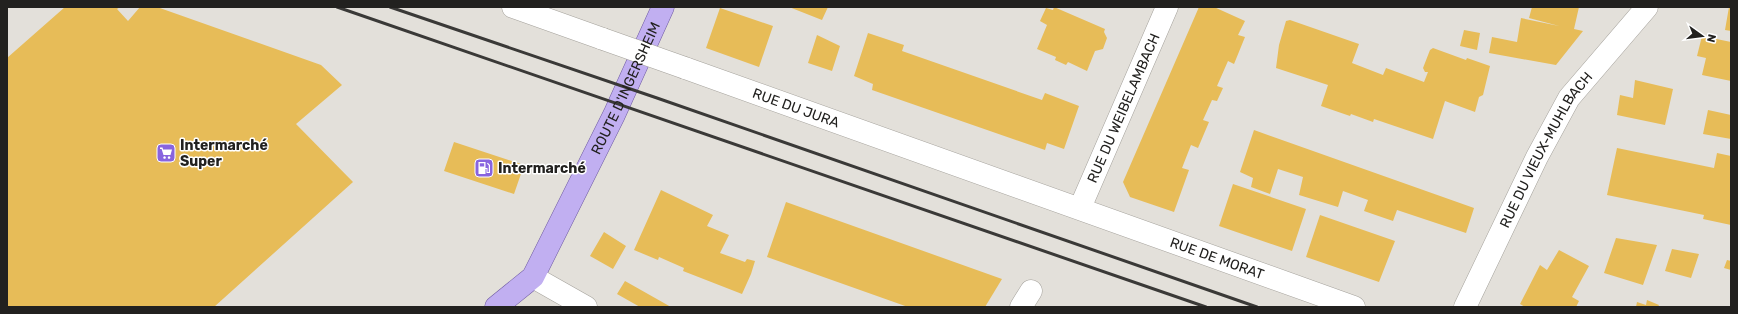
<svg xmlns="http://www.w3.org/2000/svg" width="1738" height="314" viewBox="0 0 1738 314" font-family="Rubik,sans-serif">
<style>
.building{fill:#e7bc58}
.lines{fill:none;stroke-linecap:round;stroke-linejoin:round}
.minor-casing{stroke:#a5a29c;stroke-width:23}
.major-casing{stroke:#6e5aa1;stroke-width:23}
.minor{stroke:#fff;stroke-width:22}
.major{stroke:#c1aff1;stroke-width:22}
.rail{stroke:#3a3937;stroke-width:3}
.minor-bridge-casing{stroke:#a5a29c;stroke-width:23;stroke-linecap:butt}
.minor-bridge{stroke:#fff;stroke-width:22}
.labels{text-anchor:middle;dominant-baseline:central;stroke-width:3;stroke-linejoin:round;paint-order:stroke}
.street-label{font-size:14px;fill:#22211f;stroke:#fff}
.poi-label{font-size:14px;font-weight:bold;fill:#22211f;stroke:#fff;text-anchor:start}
</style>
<rect width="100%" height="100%" fill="#e3e0da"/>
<path class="building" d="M65,7H120L117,9L128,21L140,7H157L321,65L342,85L296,124L353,182L214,307H7V58Z
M789,7H828L822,20Z
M1054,7L1105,29L1104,32L1107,38L1103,49L1095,51L1087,71L1068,62L1066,65L1055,60L1056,57L1037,49L1047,25L1040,21L1046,8L1053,10Z
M1199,7H1214L1245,21L1238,35L1245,37L1234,64L1228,61L1217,86L1223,88L1217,101L1212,100L1203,120L1209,122L1198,148L1191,145L1182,168L1189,170L1174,212L1130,197L1123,182Z
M1532,7H1579L1574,29L1583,31L1556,65L1489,53L1492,37L1517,42L1521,18L1559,26L1529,18Z
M1729,7H1731V31L1725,30Z
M720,8L773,26L759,67L706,48Z
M1290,20L1359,44L1352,63L1383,75L1386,68L1424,82L1428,72H1425L1423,68L1430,50L1433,48L1466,60L1467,58L1490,66L1483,95L1479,97L1475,112L1445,101L1433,139L1374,119L1373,122L1351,114L1350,116L1321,106L1328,85L1276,68L1279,45L1286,21Z
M1464,30L1480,33L1477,50L1460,46Z
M868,33L904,45L902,51L1042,100L1045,93L1079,106L1064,149L1047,143L1045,150L872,90L873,84L854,76Z
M817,35L840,46L832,71L808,63Z
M1702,36L1731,42V81L1702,75L1706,58L1697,56Z
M1635,80L1673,89L1665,125L1617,115L1620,95L1633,98Z
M1708,110L1731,115V139L1703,134Z
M1254,130L1474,208L1466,233L1397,210L1393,221L1364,211L1368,200L1343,191L1338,207L1299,195L1303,177L1278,169L1270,194L1251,187L1253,178L1240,172Z
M454,142L524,165L514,194L444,171Z
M1617,148L1714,168L1717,153L1731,156V225L1703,219L1704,215L1607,195Z
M1233,184L1306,209L1292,251L1219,226Z
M661,190L713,215L707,226L729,235L720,253L745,262L747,259L755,261L751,274L742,294L683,271L684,268L659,257L658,260L634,250Z
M786,202L1002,279L985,307H908L767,257Z
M1320,215L1395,241L1379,282L1306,257Z
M604,232L626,246L613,269L590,256Z
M1616,238L1657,245L1643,285L1604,273Z
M1672,249L1699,254L1691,278L1665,271Z
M1559,250L1589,266L1572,297L1579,301L1576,307H1525L1520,304L1540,265L1547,270Z
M1727,260L1731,261V270L1724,268Z
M625,281L671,307H640L617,294Z
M1647,300L1659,305L1658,307H1636L1637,302L1646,305Z"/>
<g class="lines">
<g class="minor-casing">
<g id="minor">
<path d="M513,7L603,39"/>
<path id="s1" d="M685,68L1354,307"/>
<path id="s2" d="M1080,208L1167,7"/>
<path d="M533,277L586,307"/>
<path d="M1021,307L1031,291"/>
<path id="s3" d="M1465,307L1537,157L1569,98L1647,7"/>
</g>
</g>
<g class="major-casing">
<g id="major">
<path id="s4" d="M496,307L533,277L614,115L663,7"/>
</g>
</g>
<use href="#minor" class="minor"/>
<use href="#major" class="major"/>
<path class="rail" d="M337,7L1206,307
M390,7L657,98L1257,307"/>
<g class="minor-bridge-casing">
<path id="minor-bridge" d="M603,39L685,68"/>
</g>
<use href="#minor-bridge" class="minor-bridge"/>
</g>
<defs>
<g id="supermarket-square" transform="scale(1)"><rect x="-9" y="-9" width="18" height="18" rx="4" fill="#8864df" stroke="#fff"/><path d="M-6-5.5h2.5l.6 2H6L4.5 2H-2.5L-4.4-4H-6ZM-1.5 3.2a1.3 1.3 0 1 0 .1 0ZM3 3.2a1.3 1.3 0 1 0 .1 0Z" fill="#fff"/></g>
<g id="fuel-square" transform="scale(1)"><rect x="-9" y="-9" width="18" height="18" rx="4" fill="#8864df" stroke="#fff"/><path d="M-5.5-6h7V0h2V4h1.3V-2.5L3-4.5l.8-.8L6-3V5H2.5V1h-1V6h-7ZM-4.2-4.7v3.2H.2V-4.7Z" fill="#fff"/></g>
</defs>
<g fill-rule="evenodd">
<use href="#supermarket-square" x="166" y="153"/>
<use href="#fuel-square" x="484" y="168"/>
</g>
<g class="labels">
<g class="street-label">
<text stroke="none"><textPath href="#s4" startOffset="258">ROUTE D'INGERSHEIM</textPath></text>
<text stroke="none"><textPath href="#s1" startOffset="118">RUE DU JURA</textPath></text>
<text stroke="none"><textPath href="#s2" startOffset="109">RUE DU WEIBELAMBACH</textPath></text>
<text stroke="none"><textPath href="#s3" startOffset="177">RUE DU VIEUX-MUHLBACH</textPath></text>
<text stroke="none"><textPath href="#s1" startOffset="565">RUE DE MORAT</textPath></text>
</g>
<g class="poi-label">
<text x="180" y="145">Intermarché<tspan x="180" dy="16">Super</tspan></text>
<text x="498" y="168">Intermarché</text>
</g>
</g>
<rect width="1738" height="314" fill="none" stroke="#22211f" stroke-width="16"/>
<g transform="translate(1702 36) rotate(104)" stroke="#ffffff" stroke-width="3" paint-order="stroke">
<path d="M0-3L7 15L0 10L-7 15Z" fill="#22211f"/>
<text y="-6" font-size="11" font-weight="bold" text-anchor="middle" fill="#22211f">N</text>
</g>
</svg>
